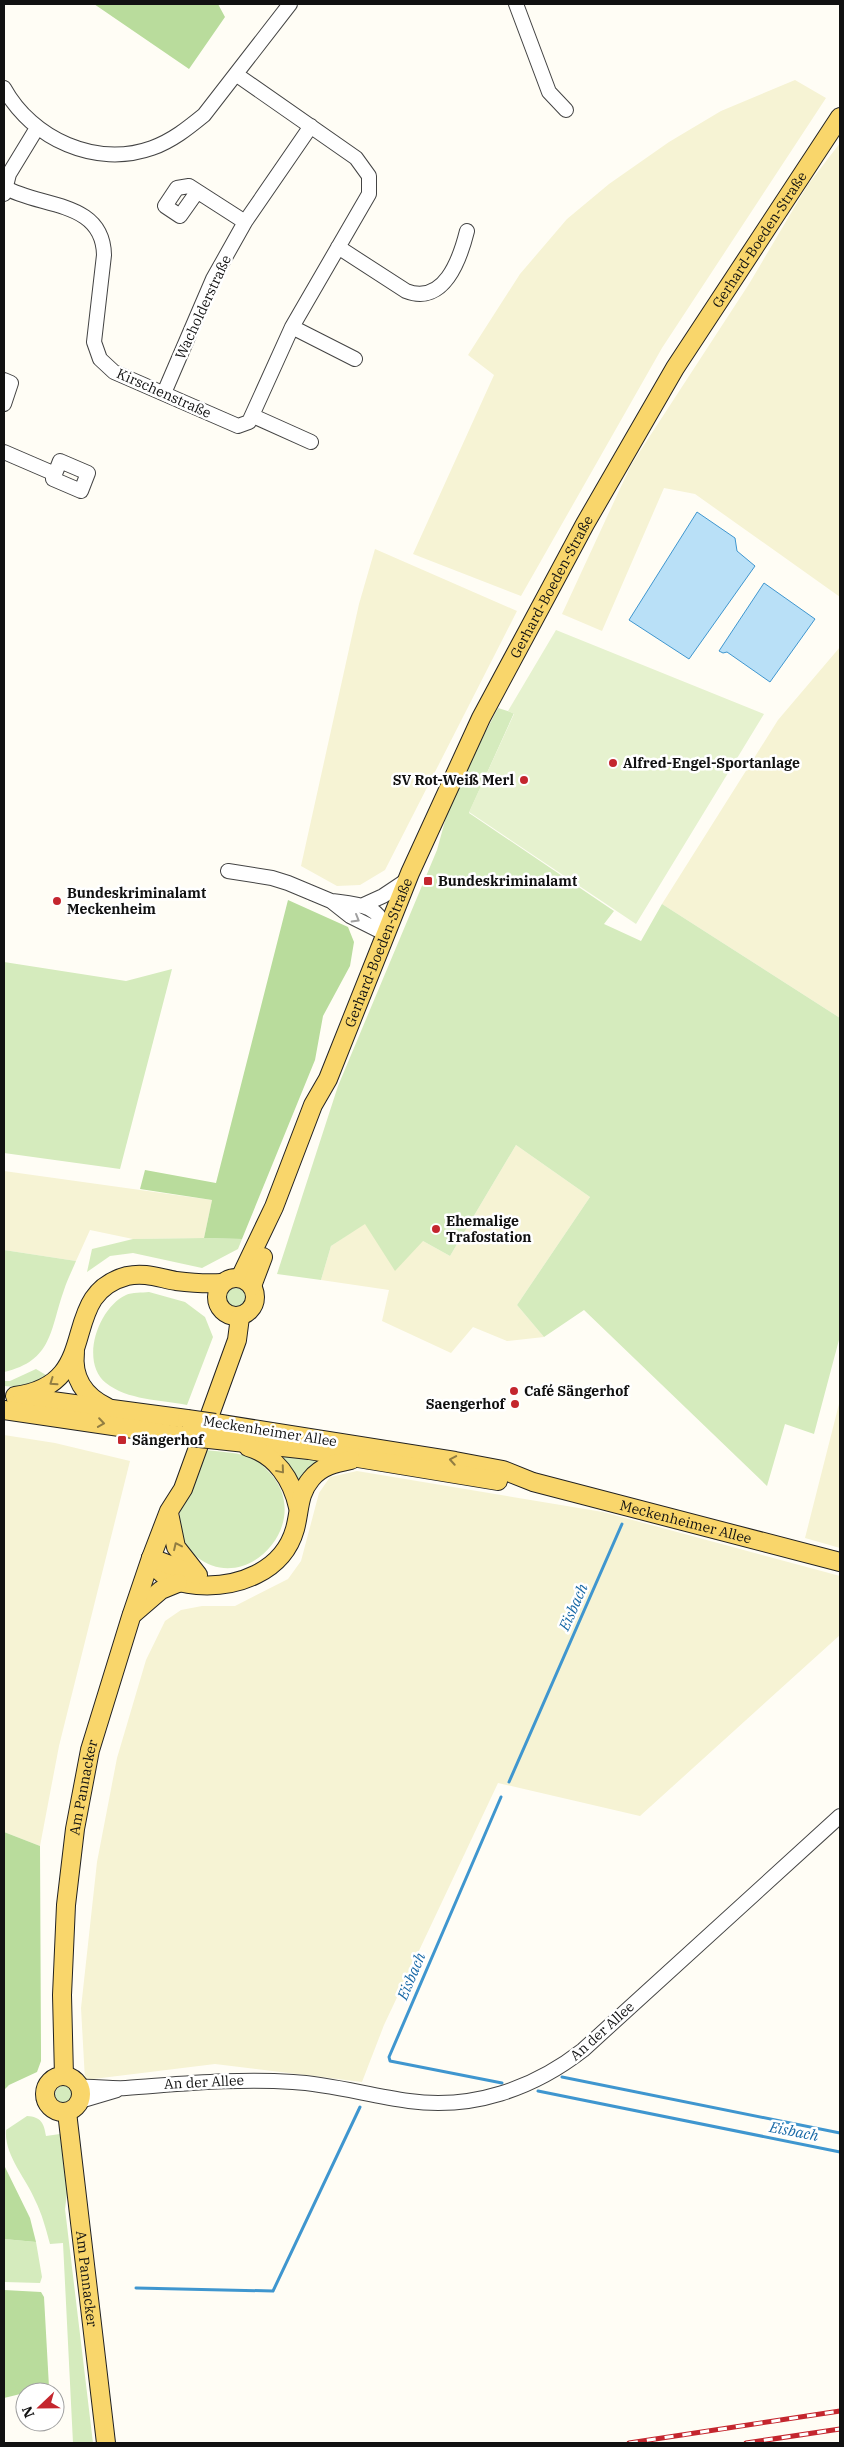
<svg xmlns="http://www.w3.org/2000/svg" width="844" height="2447" viewBox="0 0 844 2447" font-family="'IBM Plex Serif',serif">
<style>
.farmland{fill:#f6f3d4}
.green{fill:#d5ebbd}
.forest{fill:#b9dc9c}
.pitch{fill:#e6f2cf}
.water{fill:#b9e0f7;stroke:#3f96cf}
.lines{fill:none;stroke-linecap:round;stroke-linejoin:round}
.stream{stroke:#3f96cf;stroke-width:3}
.minor-casing{stroke:#444;stroke-width:16}
.major-casing{stroke:#222;stroke-width:20}
.minor{stroke:#fff;stroke-width:14}
.major{stroke:#f9d66b;stroke-width:18}
.rail-casing{stroke:#c4262e;stroke-width:5}
.rail{stroke:#fff;stroke-width:3;stroke-dasharray:9;stroke-linecap:butt}
.major-bridge-casing{stroke:#222;stroke-width:20;stroke-linecap:butt}
.major-bridge{stroke:#f9d66b;stroke-width:18}
.oneway{stroke:#a0a0a0}
.oneway2{stroke:#917d42}
.poi-dot{fill:#c4262e;stroke:#fff;stroke-width:2}
.labels{text-anchor:middle;dominant-baseline:central;stroke-width:5;stroke-linejoin:round;paint-order:stroke}
.street-label{font-size:14px;fill:#111;stroke:#fff}
.poi-label{font-size:14px;font-weight:bold;fill:#111;stroke:#fff;text-anchor:start}
.water-label{font-size:15px;font-style:italic;fill:#1768a6;stroke:#fff}
</style>
<rect width="100%" height="100%" fill="#fffdf5"/>
<path class="farmland" d="M795,80L826,98L662,348L521,596L413,554L494,375L468,355L520,274L567,219L609,184L669,142L721,111Z
M840,143V597L695,494L664,488L602,631L562,614L631,465L749,284L807,186Z
M375,549L517,611L385,870L360,885L337,886L301,866L359,604Z
M840,647V1018L662,904L778,720Z
M516,1145L590,1197L517,1305L544,1337L507,1341L473,1327L451,1353L382,1321L389,1290L321,1280L331,1246L365,1223L423,1241L450,1256Z
M4,1171L212,1200L204,1238L133,1239L90,1230L76,1261L4,1250Z
M840,1400V1548L805,1538Z
M4,1435L55,1443L130,1461L59,1746L40,1846L4,1832Z
M357,1471L603,1512L840,1576V1635L640,1816L498,1783L384,2025L362,2082L215,2064L85,2080L81,2008L97,1862L117,1758L146,1660L165,1621L181,1610L202,1606H235L288,1579L301,1561L319,1493L330,1477Z"/>
<path class="green" d="M498,708L514,713L469,813L614,911L604,924L641,941L662,904L840,1018V1336L814,1434L785,1424L767,1486L584,1310L544,1337L517,1305L590,1197L516,1145L450,1256L423,1241L395,1271L365,1224L331,1246L321,1280L277,1274L338,1086L437,850L451,799Z
M4,962L126,981L172,969L120,1169L4,1153Z
M204,1238L242,1239L238,1249L202,1268L133,1253L110,1256L87,1272L92,1249L133,1239Z
M4,1250L76,1261C72,1271 67,1280 64,1290C50,1329 53,1361 4,1372Z
M226 1298a10 10 0 1 1 20 0a10 10 0 1 1-20 0Z
M149,1292L185,1302L205,1317L213,1337L187,1405C161,1400 127,1400 106,1383C79,1361 99,1307 126,1295C132,1292 142,1293 149,1292Z
M36,1369L51,1378L15,1387L4,1386V1381H10Z
M206,1450C221,1452 240,1452 254,1459C260,1462 266,1469 271,1474C314,1524 246,1596 197,1557C184,1547 178,1529 180,1513C182,1497 199,1466 206,1450Z
M271,1451L329,1459L298,1489Z
M55 2095a10 10 0 1 1 20 0a10 10 0 1 1-20 0Z
M27,2116C41,2117 44,2123 46,2136L60,2134L67,2193L65,2209L93,2443H73L63,2243L50,2244C46,2229 42,2214 35,2200C26,2178 4,2155 6,2130Z
M4,2239L36,2242L42,2277L40,2283L4,2282Z"/>
<path class="forest" d="M94,4H218L225,17L189,69Z
M288,900L348,927L354,942L350,966L323,1016L315,1060L242,1239L204,1238L212,1200L140,1189L145,1170L216,1183Z
M4,1832L40,1846L41,2051V2061L37,2072L9,2085L4,2090Z
M4,2165L30,2218L36,2242L4,2239Z
M4,2290L41,2292L44,2297L49,2387L4,2398Z"/>
<path class="pitch" d="M556,630L764,714L636,924L469,812L514,714L508,711Z"/>
<path class="water" d="M697,512L735,538L737,551L755,566L689,659L629,620Z
M764,583L815,619L770,682L727,652L723,653L719,651Z"/>
<g class="lines">
<path class="stream" d="M509,1782L622,1524
M501,1797L389,2057L390,2061L502,2083
M562,2077L840,2133
M538,2091L840,2152
M136,2288L273,2291L360,2107"/>
<g class="minor-casing">
<path id="minor" d="M516,4L549,92L566,110
M4,88C32,139 96,168 152,148C172,141 188,128 204,115L290,4
M4,187C40,208 103,200 104,255L94,342L100,359L114,372L238,426L249,422L292,327L369,194V176L356,158L237,75
M197,192L180,216L165,206L177,188L189,186L245,222
M4,194L9,174L37,128
M338,247L406,291C444,306 460,259 467,231
M292,327L355,359
M4,380L11,383L4,404
M164,393L213,279L245,222L311,126
M253,416L311,442
M4,452L55,474
M60,461L88,473L81,491L53,479Z
M228,871L272,878L288,883L331,901L350,916L384,933C383,904 355,904 331,901
M361,906L383,896L407,880
M80,2087C95,2086 111,2089 126,2088C182,2084 236,2078 293,2082C332,2084 370,2096 409,2101C472,2110 533,2089 583,2050L840,1816
M80,2101L117,2090"/>
</g>
<g class="major-casing">
<g id="major">
<circle cx="236" cy="1297" r="19"/>
<path id="s1" d="M240,1278L274,1207L313,1105L328,1079L410,873L481,718L532,623L585,524L675,368L840,117"/>
<path d="M252,1286L263,1257"/>
<path d="M75,1352C72,1378 84,1396 107,1407"/>
<path d="M15,1396C106,1384 55,1295 127,1276C145,1272 159,1278 176,1281C192,1283 207,1284 222,1283"/>
<path d="M22,1397L187,1419"/>
<path d="M4,1410L181,1436"/>
<path id="s2" d="M215,1423L455,1461L503,1470L533,1482L840,1562"/>
<path d="M209,1439L309,1450L498,1481"/>
<path d="M248,1447C276,1455 292,1480 298,1507"/>
<path d="M169,1513L176,1547L198,1575"/>
<path d="M151,1558C160,1579 176,1583 197,1585C237,1588 283,1572 295,1529C300,1511 298,1494 311,1479C321,1466 336,1463 351,1460"/>
<path d="M151,1558L197,1575"/>
<path d="M132,1615L161,1590L178,1583"/>
<circle cx="63" cy="2094" r="18"/>
<path id="s3" d="M64,2076L62,1995L66,1905L75,1829L90,1750L131,1617L151,1558L169,1511L183,1489L237,1340L240,1317"/>
<path id="s4" d="M67,2112L106,2443"/>
</g>
</g>
<use href="#minor" class="minor"/>
<use href="#major" class="major"/>
<g class="rail-casing">
<path id="rail" d="M629,2443L840,2411
M746,2443L840,2429"/>
</g>
<use href="#rail" class="rail"/>
<g class="major-bridge-casing">
<path id="major-bridge" d="M187,1419L215,1423
M181,1436L209,1439"/>
</g>
<use href="#major-bridge" class="major-bridge"/>
</g>
<defs><path id="oneway-chevron" d="M-2-3.5L2.5 0L-2 3.5" fill="none" stroke-width="1.6" stroke-linecap="round" stroke-linejoin="round" transform="scale(1.25)"/></defs>
<use class="oneway" href="#oneway-chevron" transform="translate(356 919) rotate(30)"/>
<g class="oneway2">
<use href="#oneway-chevron" transform="translate(53 1382) rotate(145)"/>
<use href="#oneway-chevron" transform="translate(101 1423) rotate(8)"/>
<use href="#oneway-chevron" transform="translate(453 1460) rotate(-170)"/>
<use href="#oneway-chevron" transform="translate(281 1470) rotate(50)"/>
<use href="#oneway-chevron" transform="translate(177 1546) rotate(-115)"/>
</g>
<g class="poi-dot">
<circle cx="613" cy="763" r="5"/>
<circle cx="524" cy="780" r="5"/>
<rect x="423" y="876" width="10" height="10" rx="2.5"/>
<circle cx="57" cy="901" r="5"/>
<circle cx="436" cy="1229" r="5"/>
<circle cx="514" cy="1391" r="5"/>
<circle cx="515" cy="1404" r="5"/>
<rect x="117" y="1435" width="10" height="10" rx="2.5"/>
</g>
<g class="labels">
<g class="street-label">
<text stroke="none"><textPath href="#s1" startOffset="1164">Gerhard-Boeden-Straße</textPath></text>
<text transform="translate(203 307) rotate(-65)">Wacholderstraße</text>
<text transform="translate(164 393) rotate(24)">Kirschenstraße</text>
<text stroke="none"><textPath href="#s1" startOffset="759">Gerhard-Boeden-Straße</textPath></text>
<text stroke="none"><textPath href="#s1" startOffset="354">Gerhard-Boeden-Straße</textPath></text>
<text transform="translate(270 1431) rotate(9)">Meckenheimer Allee</text>
<text stroke="none"><textPath href="#s2" startOffset="482">Meckenheimer Allee</textPath></text>
<text stroke="none"><textPath href="#s3" startOffset="290">Am Pannacker</textPath></text>
<text transform="translate(602 2031) rotate(-42)">An der Allee</text>
<text transform="translate(204 2082) rotate(-3)">An der Allee</text>
<text stroke="none"><textPath href="#s4" startOffset="168">Am Pannacker</textPath></text>
</g>
<g class="poi-label">
<text x="623" y="763">Alfred-Engel-Sportanlage</text>
<text x="514" y="780" text-anchor="end">SV Rot-Weiß Merl</text>
<text x="438" y="881">Bundeskriminalamt</text>
<text x="67" y="893">Bundeskriminalamt<tspan x="67" dy="16">Meckenheim</tspan></text>
<text x="446" y="1221">Ehemalige<tspan x="446" dy="16">Trafostation</tspan></text>
<text x="524" y="1391">Café Sängerhof</text>
<text x="505" y="1404" text-anchor="end">Saengerhof</text>
<text x="132" y="1440">Sängerhof</text>
</g>
<g class="water-label">
<text transform="translate(573 1607) rotate(-66)">Eisbach</text>
<text transform="translate(411 1976) rotate(-67)">Eisbach</text>
<text transform="translate(794 2131) rotate(11)">Eisbach</text>
</g>
</g>
<rect width="844" height="2447" fill="none" stroke="#111111" stroke-width="10"/>
<g transform="translate(40 2407) rotate(248)"><circle r="24" fill="#ffffff" stroke="#a0a0a0"/>
<path d="M0-4L9 19L0 12L-9 19Z" fill="#c4262e"/>
<text y="-8" font-size="14" font-weight="bold" text-anchor="middle" fill="#111111">N</text>
</g>
</svg>
